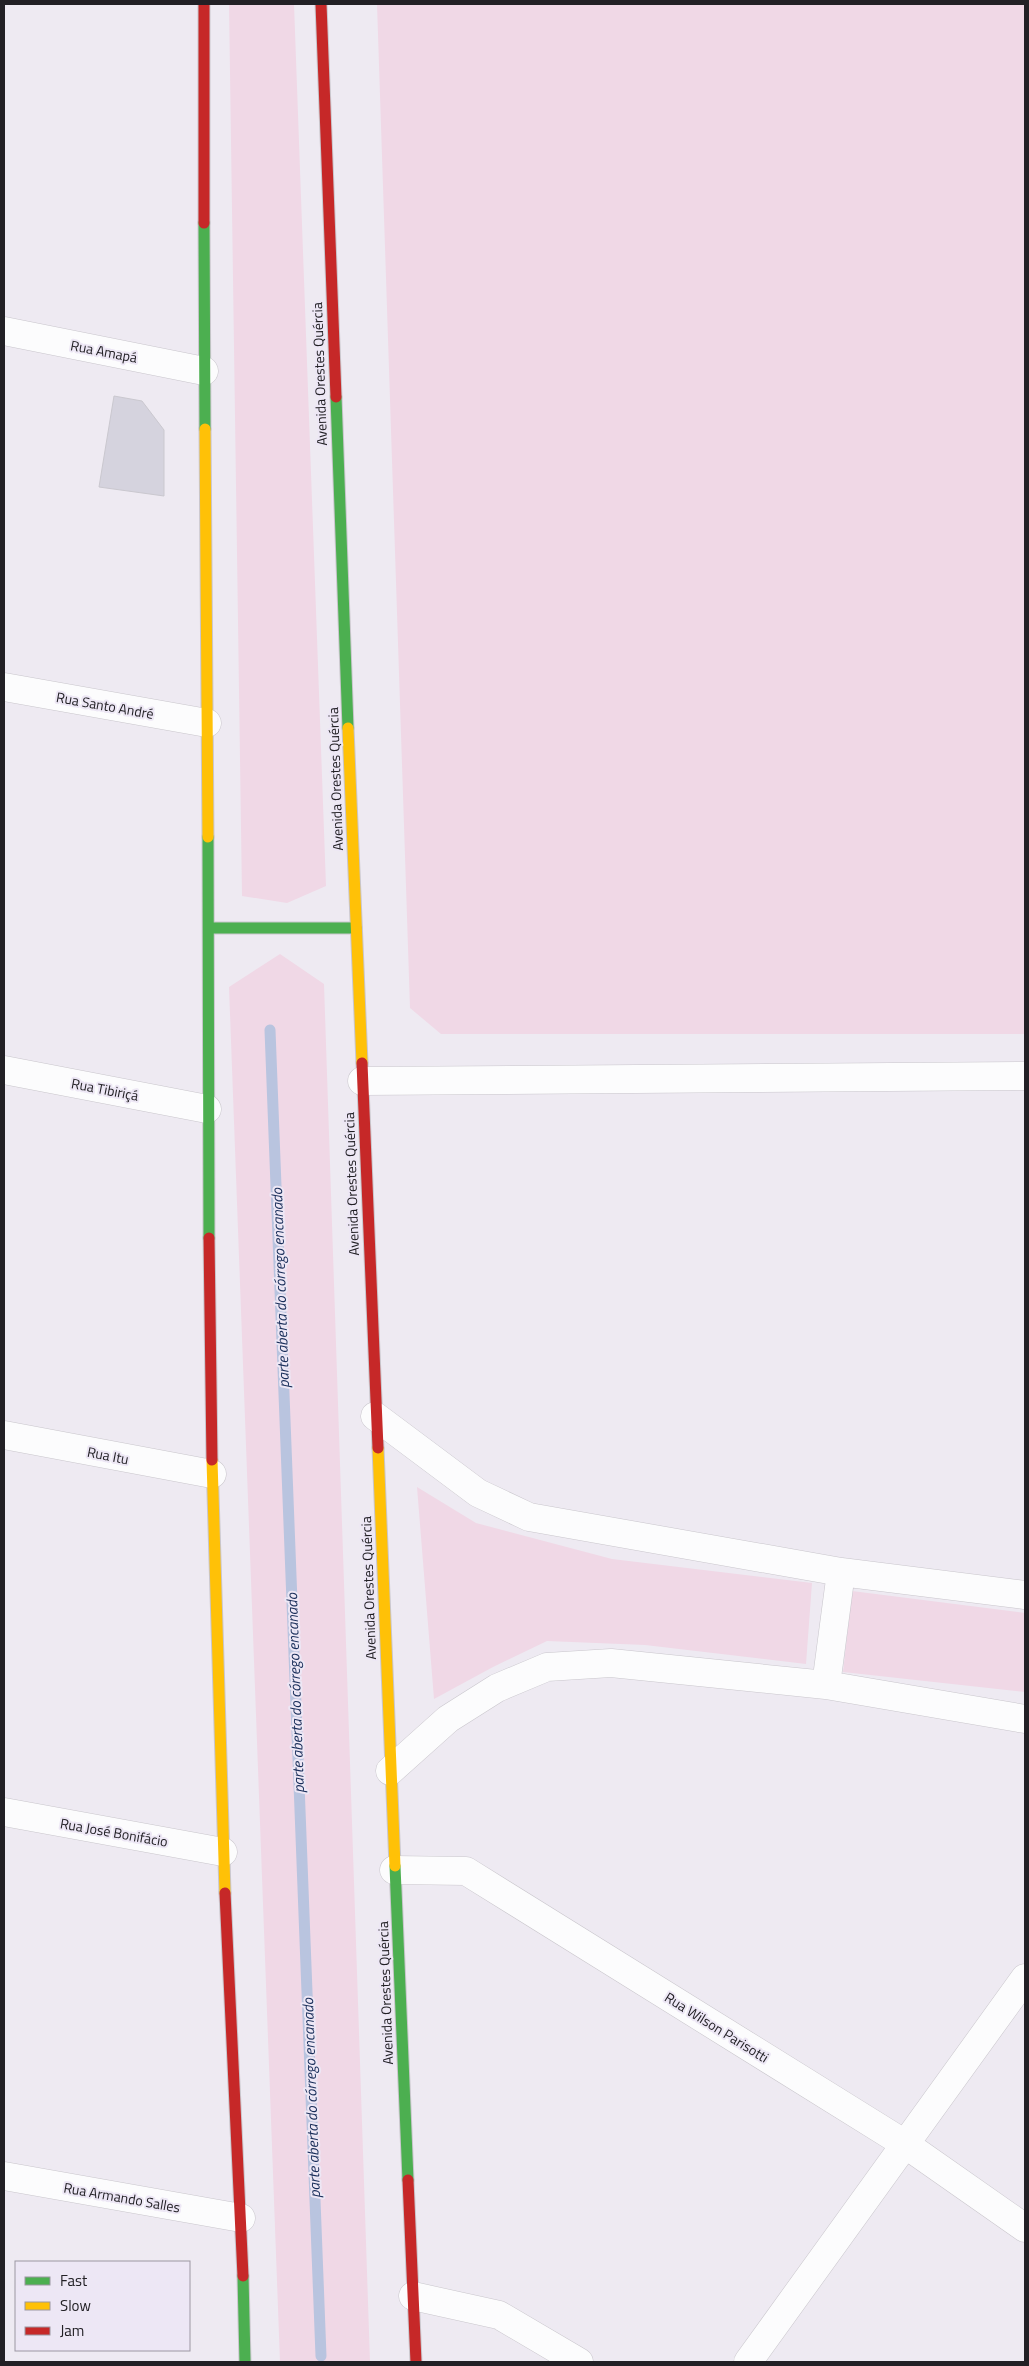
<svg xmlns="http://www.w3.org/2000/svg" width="1029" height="2366" viewBox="0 0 1029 2366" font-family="'Titillium Web',sans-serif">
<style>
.green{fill:#f0d8e6}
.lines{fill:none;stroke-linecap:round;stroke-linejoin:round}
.stream{stroke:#b9c4df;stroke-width:11}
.building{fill:#d5d3de;stroke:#cac8cf}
.street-casing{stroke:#c9c6cc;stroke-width:29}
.fast-casing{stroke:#c9c6cc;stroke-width:13}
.slow-casing{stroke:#c9c6cc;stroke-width:13}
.jam-casing{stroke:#c9c6cc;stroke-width:13}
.street{stroke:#fcfcfd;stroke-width:28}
.fast{stroke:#4caf50;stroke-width:11}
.slow{stroke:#ffc107;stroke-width:11}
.jam{stroke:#c62828;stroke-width:11}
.labels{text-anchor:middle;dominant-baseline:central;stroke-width:4;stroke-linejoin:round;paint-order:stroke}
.street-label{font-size:14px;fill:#222025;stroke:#ede7f5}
.water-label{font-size:15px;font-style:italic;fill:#182d59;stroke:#ede7f5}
</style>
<rect width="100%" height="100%" fill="#eeeaf2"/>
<path class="green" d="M229,4H294L326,886L287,903L242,896Z
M377,4H1025V1034H441L410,1008Z
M280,954L324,984L370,2362H280L229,987Z
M417,1487L476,1523L612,1559L812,1583L806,1664L645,1645L547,1641L493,1667L434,1699Z
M852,1591L1025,1613V1692L843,1672Z"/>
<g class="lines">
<path class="stream" d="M270,1030L321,2356"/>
</g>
<path class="building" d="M114,396L142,401L164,430V496L99,487Z"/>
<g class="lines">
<g class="street-casing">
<path id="street" d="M4,331L204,371
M4,687L207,723
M4,1070L207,1109
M362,1081L1025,1076
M375,1416L478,1493L529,1517L841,1572L1025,1595
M4,1435L212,1474
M826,1685L841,1572
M390,1771L448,1719L497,1688L547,1667L611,1663L826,1685L1025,1719
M4,1812L223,1852
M394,1870L466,1871L905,2144L1025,2228
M4,2176L241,2218
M413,2296L499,2315L579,2362
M748,2362L1025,1978"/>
</g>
<g class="fast-casing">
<path id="fast" d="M204,223L205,429
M336,397L348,728
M208,837L209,1238
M209,928H356
M395,1866L408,2180
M243,2276L245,2362"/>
</g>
<g class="slow-casing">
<path id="slow" d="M205,429L208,837
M348,728L362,1063
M378,1448L395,1866
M212,1460L225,1893"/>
</g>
<g class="jam-casing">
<path id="jam" d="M204,4V223
M321,4L336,397
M362,1063L378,1448
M209,1238L212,1460
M225,1893L243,2276
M408,2180L416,2362"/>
</g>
<use href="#street" class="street"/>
<use href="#fast" class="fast"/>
<use href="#slow" class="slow"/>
<use href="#jam" class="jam"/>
</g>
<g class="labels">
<g class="street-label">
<text transform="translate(104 351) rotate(11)">Rua Amapá</text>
<text transform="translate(319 374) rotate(-92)">Avenida Orestes Quércia</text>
<text transform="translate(105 705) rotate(10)">Rua Santo André</text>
<text transform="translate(335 779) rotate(-92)">Avenida Orestes Quércia</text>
<text transform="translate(105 1089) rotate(11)">Rua Tibiriçá</text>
<text transform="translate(351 1184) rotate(-92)">Avenida Orestes Quércia</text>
<text transform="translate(108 1455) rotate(11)">Rua Itu</text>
<text transform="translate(368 1588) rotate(-92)">Avenida Orestes Quércia</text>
<text transform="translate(114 1832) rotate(10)">Rua José Bonifácio</text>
<text transform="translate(385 1993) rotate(-92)">Avenida Orestes Quércia</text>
<text transform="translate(717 2027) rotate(32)">Rua Wilson Parisotti</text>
<text transform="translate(122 2197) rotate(10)">Rua Armando Salles</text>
</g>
<g class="water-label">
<text transform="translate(280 1288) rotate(-92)">parte aberta do córrego encanado</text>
<text transform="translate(295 1693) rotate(-92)">parte aberta do córrego encanado</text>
<text transform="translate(311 2098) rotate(-92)">parte aberta do córrego encanado</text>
</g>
</g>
<rect width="1029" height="2366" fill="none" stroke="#222025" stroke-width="10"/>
<rect x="15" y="2261" width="175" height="90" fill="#ede7f5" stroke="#9c97a2"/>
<rect x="25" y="2277" width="25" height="8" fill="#4caf50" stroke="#9c97a2"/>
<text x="60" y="2286" font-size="15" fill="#222025">Fast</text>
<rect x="25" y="2302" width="25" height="8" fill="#ffc107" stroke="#9c97a2"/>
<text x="60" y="2311" font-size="15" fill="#222025">Slow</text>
<rect x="25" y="2327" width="25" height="8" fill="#c62828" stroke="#9c97a2"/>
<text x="60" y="2336" font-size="15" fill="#222025">Jam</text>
</svg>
